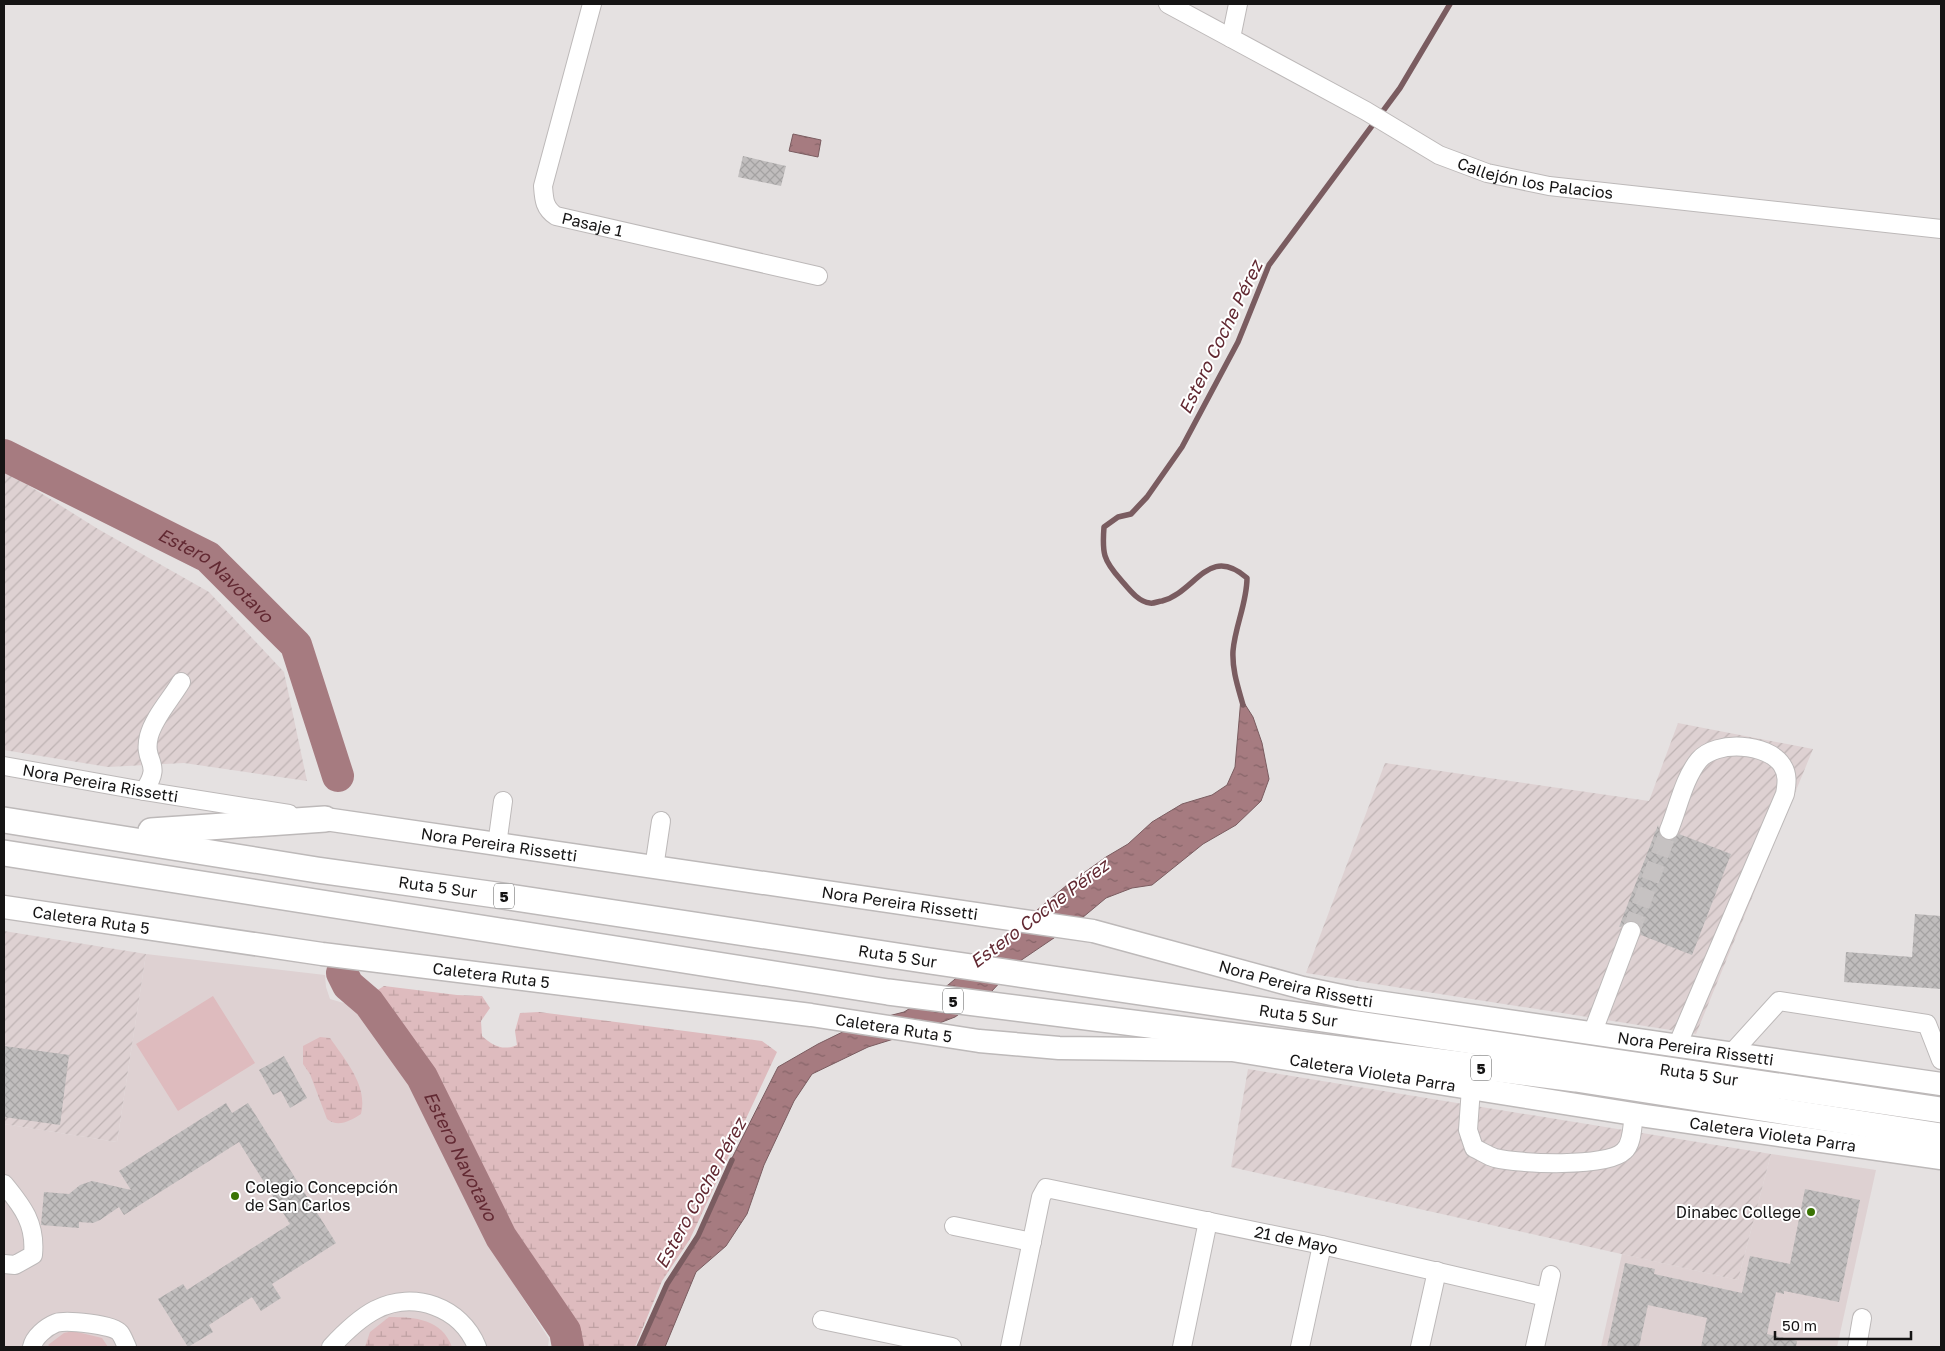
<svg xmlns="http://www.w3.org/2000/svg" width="1945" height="1351" viewBox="0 0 1945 1351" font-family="'Golos Text',sans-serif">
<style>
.built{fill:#ded1d2}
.industrial{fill:url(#industrial-furrows)}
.grass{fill:#debbbe}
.wetland{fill:url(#wetland-marsh)}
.water{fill:url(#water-ripples);stroke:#7a5c60}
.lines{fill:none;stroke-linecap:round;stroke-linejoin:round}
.stream{stroke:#7a5c60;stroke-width:5.5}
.river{stroke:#a67b80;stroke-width:32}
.building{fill:url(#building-cross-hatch)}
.minor-tunnel{stroke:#c6c2c2;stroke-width:18;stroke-dasharray:18 9;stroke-linecap:butt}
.minor-casing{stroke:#bdb9b9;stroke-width:20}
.major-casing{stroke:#bdb9b9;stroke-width:25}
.highway-casing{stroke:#bdb9b9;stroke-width:28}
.minor{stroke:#fff;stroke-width:18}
.major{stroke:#fff;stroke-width:22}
.highway{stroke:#fff;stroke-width:25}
.poi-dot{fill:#397303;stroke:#fff;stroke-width:2}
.labels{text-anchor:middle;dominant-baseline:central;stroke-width:4;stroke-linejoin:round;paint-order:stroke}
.shield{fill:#fff;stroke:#5b5a5a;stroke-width:1}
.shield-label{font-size:15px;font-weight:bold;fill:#151414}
.street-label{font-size:16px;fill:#151414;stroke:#fff}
.poi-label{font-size:16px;fill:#151414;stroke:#fff;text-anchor:start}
.water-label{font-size:18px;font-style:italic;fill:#622932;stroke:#fff}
</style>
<defs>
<pattern id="industrial-furrows" width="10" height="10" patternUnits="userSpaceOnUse" patternTransform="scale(1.25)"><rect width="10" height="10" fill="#ded1d2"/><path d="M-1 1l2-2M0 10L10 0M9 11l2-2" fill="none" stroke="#beb3b3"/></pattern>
<pattern id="wetland-marsh" width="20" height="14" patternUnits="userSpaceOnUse" patternTransform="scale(1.25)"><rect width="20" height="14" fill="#debbbe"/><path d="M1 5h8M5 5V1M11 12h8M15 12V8" fill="none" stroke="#bea0a2"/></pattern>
<pattern id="water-ripples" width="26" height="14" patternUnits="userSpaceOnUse" patternTransform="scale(1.25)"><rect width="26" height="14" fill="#a67b80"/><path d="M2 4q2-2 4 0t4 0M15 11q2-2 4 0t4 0" fill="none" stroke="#866468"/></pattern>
<pattern id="building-cross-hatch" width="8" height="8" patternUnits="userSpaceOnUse" patternTransform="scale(1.25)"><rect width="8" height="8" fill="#c0bdbd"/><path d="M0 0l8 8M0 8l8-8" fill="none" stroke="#a4a2a2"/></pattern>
</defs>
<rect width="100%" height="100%" fill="#e5e1e1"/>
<path class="built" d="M146,954L325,975L326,987L330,999L354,1006L414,1086L492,1250L549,1339L548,1347H4V1124L117,1142Z
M1771,1154L1876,1170L1837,1347H1601L1622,1254L1738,1280Z"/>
<path class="industrial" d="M4,470L98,529L209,592L284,672L307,781L184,763L108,767L4,750Z
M1678,723L1813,749L1696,1034L1306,973L1385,763L1649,801Z
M4,931L146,954L117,1142L4,1124Z
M1248,1069L1771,1154L1738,1280L1231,1167Z"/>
<path class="grass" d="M213,996L255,1063L178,1111L136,1044Z
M73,1331L102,1338L108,1347H51L48,1345L64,1333Z"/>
<path class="wetland" d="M384,986L457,995L482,996L490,1008L481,1021L482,1036C493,1046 503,1051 517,1045L515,1031L520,1013L539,1012L762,1041L777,1052L690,1239L662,1281L635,1347H579L580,1339L572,1319L511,1227L434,1069L376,991Z
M320,1037L330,1038C346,1061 368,1086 361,1114C350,1121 338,1128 327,1119L310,1074L303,1064V1046Z
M389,1317C415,1317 442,1319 452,1347H365L370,1332Z"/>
<path class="water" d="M793,134L821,140L818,157L789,151Z
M1241,698L1253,717L1262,743L1269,779L1261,801L1236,825L1203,844L1152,885L1132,888L1106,898L1076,923L1020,961L991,992L955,1017L916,1032L868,1047L812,1074L794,1101L764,1165L747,1214L726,1246L696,1272L665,1347H639L667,1284L698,1236L728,1166L778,1067L818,1044L861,1023L904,1012L948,985L1067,885L1106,857L1128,844L1152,822L1182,804L1212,795L1227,785L1235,767Z
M556,1318L567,1326L571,1347H558L555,1334L549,1324Z"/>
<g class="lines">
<path class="stream" d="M1243,705C1238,687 1232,670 1233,651C1235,626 1247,603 1247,578C1208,544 1196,592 1162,601C1159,601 1153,604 1150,603C1138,602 1128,588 1121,580C1103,560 1102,553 1104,527L1118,517L1131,514L1147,497L1182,447L1238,342L1269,265L1400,88L1450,4
M639,1347L667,1284L698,1236L732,1160"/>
<g class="river">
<path id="s1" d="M4,455L208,557L296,645L338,776"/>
<path id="s2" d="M342,973L348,985L369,1003L422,1077L501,1237L565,1331L568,1347"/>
</g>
</g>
<path class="building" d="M743,156L786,166L781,186L738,177Z
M1658,825L1661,836L1665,840H1671L1679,834L1731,854L1692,955L1641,935L1639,925L1634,921H1629L1621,927H1619Z
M1915,914L1941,916V989L1844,982L1846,952L1912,957Z
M4,1046L69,1055L60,1125L4,1117Z
M284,1056L307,1098L290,1108L281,1091L273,1095L259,1070Z
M226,1103L232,1113L248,1103L336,1243L272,1284L281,1298L261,1311L252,1297L209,1325L213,1332L188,1347L158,1299L183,1284L187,1290L290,1224L239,1142L124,1215L119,1207L100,1220L93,1223L79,1222V1228L41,1225L44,1192L69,1194L80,1185L92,1181L131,1190L119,1171Z
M1805,1189L1860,1200L1839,1302L1784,1291V1294L1776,1292L1767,1334L1797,1341L1796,1347H1701L1707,1318L1648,1305L1639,1347H1607L1625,1263L1655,1269L1654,1274L1742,1293L1750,1256L1790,1264Z"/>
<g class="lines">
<path class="minor-tunnel" d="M1631,931L1669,830"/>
<g class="minor-casing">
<g id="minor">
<path id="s3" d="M592,4L543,186C544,199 544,208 556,216L818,276"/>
<path id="s4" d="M1168,4L1366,111L1439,155L1487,173L1549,186L1941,229"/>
<path d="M1231,38L1238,4"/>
<path id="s5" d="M4,766L144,791L289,814"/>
<path d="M144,791C164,761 142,764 149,736C154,717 171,699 181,682"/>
<path d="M1669,830C1678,808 1684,778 1699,760C1716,740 1768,743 1782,765C1788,774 1787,783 1785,794L1677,1046"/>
<path d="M497,845L503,801"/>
<path d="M654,868L661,821"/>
<path d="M1592,1034L1631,931"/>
<path d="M1730,1055L1779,1001L1927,1024L1941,1060"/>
<path d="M1471,1088L1468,1130L1474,1148C1481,1151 1488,1156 1495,1158C1519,1164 1607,1168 1624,1151C1633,1143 1632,1125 1634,1114"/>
<path d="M4,1184C23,1207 36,1224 33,1255L15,1265L4,1264"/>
<path d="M954,1226L1032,1242"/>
<path d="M822,1320L952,1347"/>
<path d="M32,1347C34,1337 46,1327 56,1323C66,1320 113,1324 120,1333C123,1337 125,1343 127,1347"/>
<path d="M331,1347C344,1333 358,1319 375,1310C414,1290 461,1307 477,1347"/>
<path id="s6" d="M1010,1347L1041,1197L1046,1188L1322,1245L1546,1297"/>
<path d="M1182,1347L1208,1221"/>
<path d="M1300,1347L1322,1245"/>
<path d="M1420,1347L1437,1271"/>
<path d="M1535,1347L1551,1275"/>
<path d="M1857,1347L1862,1318"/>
</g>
</g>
<g class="major-casing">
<g id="major">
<path id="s7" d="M325,819L1093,931L1303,988L1356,999L1941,1084"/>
<path id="s8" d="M4,907L322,954L811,1015L979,1041L1059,1048L1232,1050L1646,1116L1941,1158"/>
</g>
</g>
<g class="highway-casing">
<g id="highway">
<path id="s9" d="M4,820L317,870L496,895L930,961L1941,1110"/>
<path d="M151,831L325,819"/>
<path d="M4,853L888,992L1576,1079L1941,1136"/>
</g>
</g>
<use href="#minor" class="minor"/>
<use href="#major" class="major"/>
<use href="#highway" class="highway"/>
</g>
<g class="poi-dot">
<circle cx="235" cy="1196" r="5"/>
<circle cx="1811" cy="1212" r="5"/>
</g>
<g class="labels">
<g class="shield">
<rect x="494" y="883.5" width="20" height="25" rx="4"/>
<rect x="943" y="988.5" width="20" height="25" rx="4"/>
<rect x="1471" y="1055.5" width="20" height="25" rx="4"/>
</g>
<g class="shield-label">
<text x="504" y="896">5</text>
<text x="953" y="1001">5</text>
<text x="1481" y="1068">5</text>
</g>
<g class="street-label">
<text stroke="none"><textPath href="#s4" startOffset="410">Callejón los Palacios</textPath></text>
<text stroke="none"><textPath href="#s3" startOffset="260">Pasaje 1</textPath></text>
<text stroke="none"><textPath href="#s5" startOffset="98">Nora Pereira Rissetti</textPath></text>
<text stroke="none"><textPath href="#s7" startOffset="176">Nora Pereira Rissetti</textPath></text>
<text stroke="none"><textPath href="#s9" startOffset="439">Ruta 5 Sur</textPath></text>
<text stroke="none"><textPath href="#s7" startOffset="581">Nora Pereira Rissetti</textPath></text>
<text stroke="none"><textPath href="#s8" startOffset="88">Caletera Ruta 5</textPath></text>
<text stroke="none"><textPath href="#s9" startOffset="904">Ruta 5 Sur</textPath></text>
<text stroke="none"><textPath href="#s8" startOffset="492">Caletera Ruta 5</textPath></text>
<text stroke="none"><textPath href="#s7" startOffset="986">Nora Pereira Rissetti</textPath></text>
<text stroke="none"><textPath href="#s9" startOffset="1309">Ruta 5 Sur</textPath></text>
<text stroke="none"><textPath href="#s8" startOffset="898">Caletera Ruta 5</textPath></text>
<text stroke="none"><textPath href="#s7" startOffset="1391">Nora Pereira Rissetti</textPath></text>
<text stroke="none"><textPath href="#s8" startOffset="1380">Caletera Violeta Parra</textPath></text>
<text stroke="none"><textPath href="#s9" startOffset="1714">Ruta 5 Sur</textPath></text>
<text stroke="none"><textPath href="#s8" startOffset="1785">Caletera Violeta Parra</textPath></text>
<text stroke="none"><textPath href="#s6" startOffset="419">21 de Mayo</textPath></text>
</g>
<g class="poi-label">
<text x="245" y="1187">Colegio Concepción<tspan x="245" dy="18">de San Carlos</tspan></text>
<text x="1801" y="1212" text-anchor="end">Dinabec College</text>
</g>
<g class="water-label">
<text transform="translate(1220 337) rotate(-64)">Estero Coche Pérez</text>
<text stroke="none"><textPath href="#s1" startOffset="245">Estero Navotavo</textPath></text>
<text transform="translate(1039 913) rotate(-37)">Estero Coche Pérez</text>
<text stroke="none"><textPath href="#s2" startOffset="220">Estero Navotavo</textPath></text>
<text transform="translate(700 1193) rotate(-61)">Estero Coche Pérez</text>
</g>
</g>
<rect width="1945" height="1351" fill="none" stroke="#151414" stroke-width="10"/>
<path d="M1775 1331v8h136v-8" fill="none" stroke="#151414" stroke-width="2.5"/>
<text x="1782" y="1331" font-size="15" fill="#151414" stroke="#ffffff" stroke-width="4" paint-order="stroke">50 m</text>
</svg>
